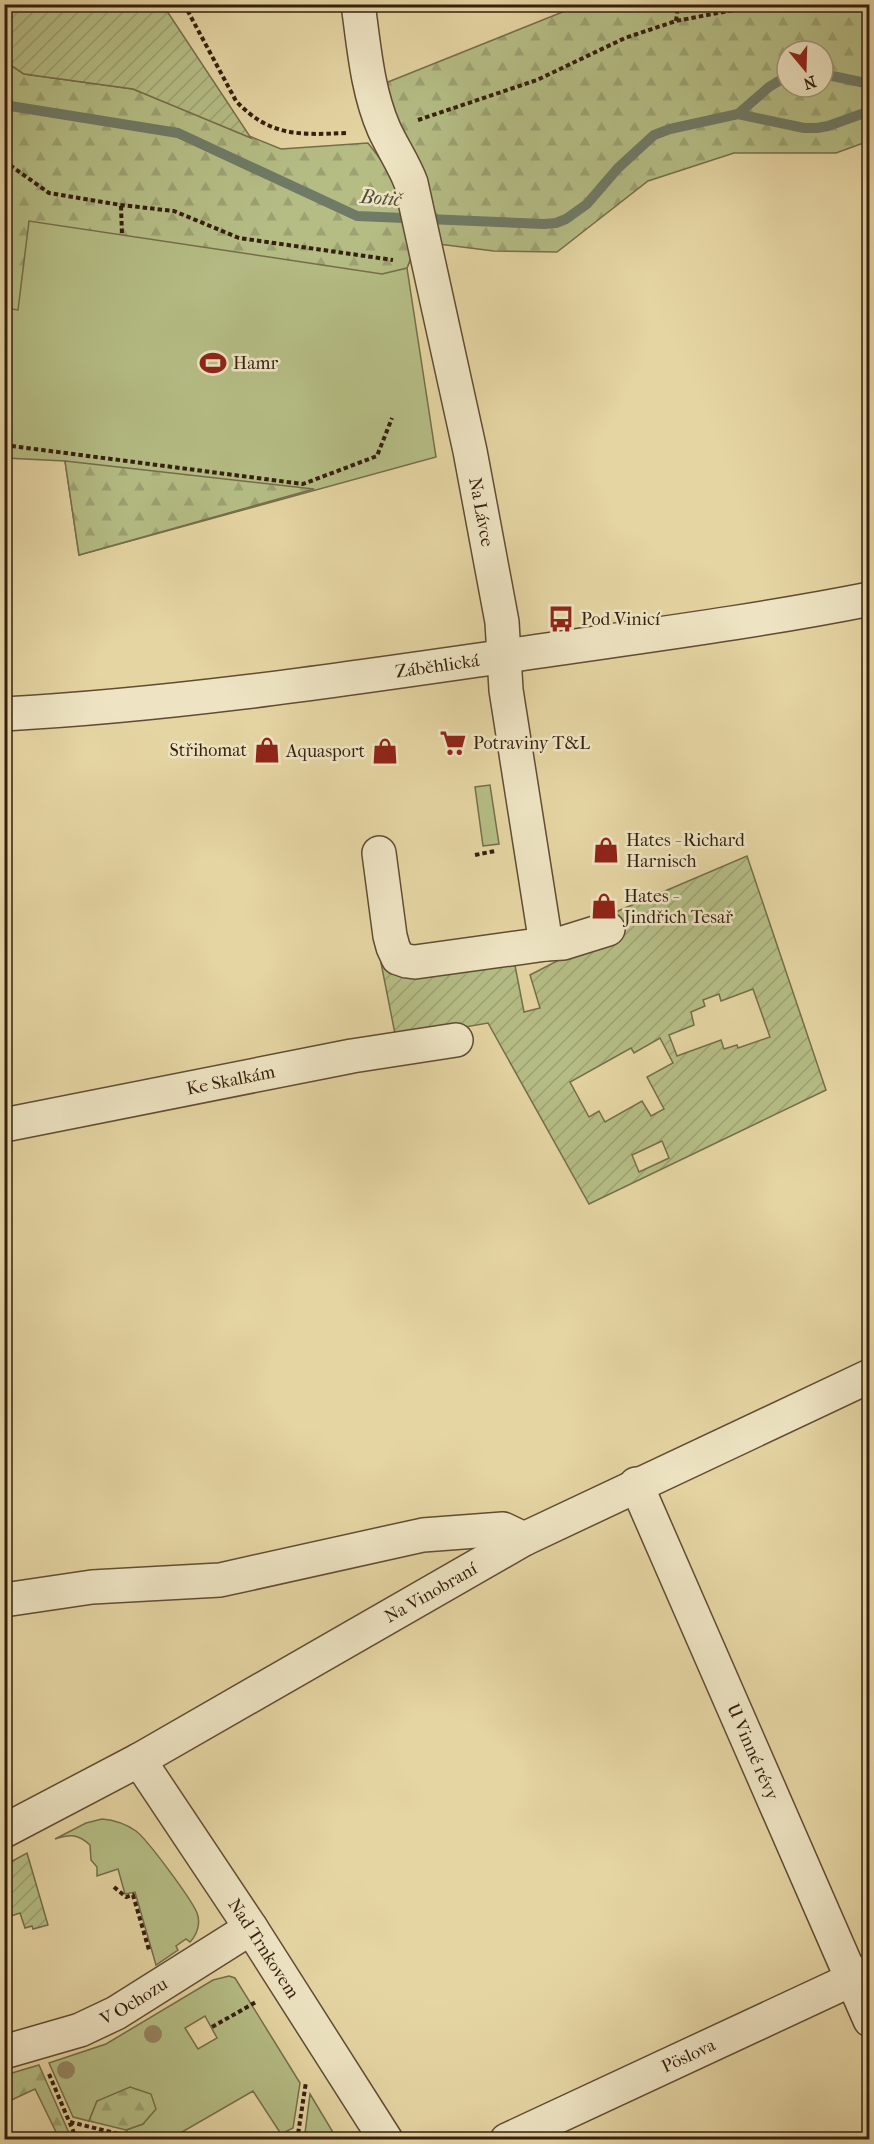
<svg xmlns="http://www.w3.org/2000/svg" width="874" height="2144" viewBox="0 0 874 2144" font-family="'IM FELL French Canon',serif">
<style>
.green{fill:#b5bd85;stroke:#756e4a;stroke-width:1.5;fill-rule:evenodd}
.forest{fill:url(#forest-firs);stroke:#756e4a;stroke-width:1.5;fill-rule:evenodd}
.garden{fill:url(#garden-furrows);stroke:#756e4a;stroke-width:1.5;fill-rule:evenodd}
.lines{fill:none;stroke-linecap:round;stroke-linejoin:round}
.stream{stroke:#6f7b67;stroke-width:10}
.minor-casing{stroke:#614c33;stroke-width:36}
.tertiary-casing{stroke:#614c33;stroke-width:36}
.path{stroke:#351f0e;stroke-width:4;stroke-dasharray:4.5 3;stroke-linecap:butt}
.minor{stroke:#eee4c3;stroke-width:33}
.tertiary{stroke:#eee4c3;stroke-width:33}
.tree{fill:#968662}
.labels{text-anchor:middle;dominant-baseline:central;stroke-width:5;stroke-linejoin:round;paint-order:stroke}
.poi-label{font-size:18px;fill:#351f0e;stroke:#eee4c3;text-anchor:start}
.street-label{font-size:18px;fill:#351f0e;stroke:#eee4c3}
.water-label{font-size:20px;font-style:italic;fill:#524d3a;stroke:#eee4c3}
</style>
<defs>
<pattern id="forest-firs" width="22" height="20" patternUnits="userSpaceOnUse" patternTransform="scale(1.5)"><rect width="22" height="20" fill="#b5bd85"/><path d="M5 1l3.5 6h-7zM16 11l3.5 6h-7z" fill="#9ca272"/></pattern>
<pattern id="garden-furrows" width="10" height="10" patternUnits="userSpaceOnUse" patternTransform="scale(1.5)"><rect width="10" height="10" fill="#b5bd85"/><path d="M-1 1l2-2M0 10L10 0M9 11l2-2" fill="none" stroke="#9ca272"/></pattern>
</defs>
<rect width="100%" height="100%" fill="#e5d5a3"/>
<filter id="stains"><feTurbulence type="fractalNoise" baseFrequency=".00333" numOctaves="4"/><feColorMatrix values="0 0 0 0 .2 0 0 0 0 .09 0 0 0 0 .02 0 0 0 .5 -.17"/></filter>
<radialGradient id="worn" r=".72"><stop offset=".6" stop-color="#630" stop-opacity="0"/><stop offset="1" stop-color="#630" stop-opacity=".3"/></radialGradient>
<path class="green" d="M4,128L416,245L407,268L436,457L79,555L65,461L5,458Z
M490,785L499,844L483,846L475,787Z
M102,1819C114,1820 126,1824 136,1831C147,1839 192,1900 197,1913C201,1923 197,1935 190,1942L186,1939L176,1946L178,1950L156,1965L135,1892L125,1894L118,1869L97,1876V1867L91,1860L90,1845C78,1834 71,1834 55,1839L86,1823Z
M229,1976L235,1978L300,2083L293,2128L281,2134L253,2091L170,2139H133L126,2130L143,2124L97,2101L89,2121L73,2117L49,2063L106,2044L213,1980ZM205,2016L217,2038L198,2049L185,2028Z
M310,2094L337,2139H309L305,2133Z"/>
<path class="forest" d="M580,5H869V141L836,153H734L648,181L557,252L494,251L438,244L416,245L407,268L382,274L29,221L18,310L5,308L4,61L24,74L133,89L281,149L368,143L401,186L383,84ZM787,51H823V87H787Z
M65,461L314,489L79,555Z
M39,2065L69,2133L59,2138L35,2089L5,2103V2075Z
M130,2087L151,2094L156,2109L143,2124L126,2130L89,2121L97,2101Z"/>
<path class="garden" d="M4,5H163L251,138L133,89L24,74L5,61Z
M747,856L826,1090L589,1204L488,1023L396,1039L381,963L395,971L513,955L524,1012L540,1008L530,975L567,956L604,917ZM753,989L770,1037L738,1048L737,1045L724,1049L721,1040L677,1056L669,1035L694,1025L691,1012L705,1006L703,1000L719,994L721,1001ZM660,1038L673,1063L647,1077L664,1109L651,1116L642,1101L605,1122L599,1111L589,1117L570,1082L631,1048L634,1053ZM662,1141L669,1158L639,1172L632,1155Z
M27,1853L48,1925L33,1929L32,1926L25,1928L20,1913L5,1918V1865Z"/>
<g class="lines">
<path class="stream" d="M823,74L870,84
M4,105L178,133L357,216L544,224L556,223L566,219L587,204L618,168L654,135L670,129L738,114L804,128H817L828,126L870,111
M738,114L769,87L787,76"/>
<g class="minor-casing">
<g id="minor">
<path id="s1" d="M358,4C364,46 367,90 384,129C392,147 404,164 411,183L470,451L502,622L506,690L546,944L563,943L608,929"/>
<path d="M379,853L390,936L393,947L398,958L407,961L415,962L546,944"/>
<path id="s2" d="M4,1125L352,1056L456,1040"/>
<path id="s3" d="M636,1484L870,2020"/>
<path d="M4,1600L92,1587L220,1580L423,1535L503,1529L524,1539"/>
<path id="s4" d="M139,1760L251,1928L386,2140"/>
<path id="s5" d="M4,1831L139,1760L524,1539L870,1376"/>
<path id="s6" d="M4,2052L80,2030L116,2013L251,1928"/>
<path id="s7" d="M507,2140L870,1971"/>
</g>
</g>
<g class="tertiary-casing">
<g id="tertiary">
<path id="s8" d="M4,714C172,705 339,680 506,656C627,638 749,623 870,599"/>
</g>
</g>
<path class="path" d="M184,4L236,101C270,137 300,135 346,133
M676,21L678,4
M418,120L537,80L625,38L676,21L765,4
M4,161L49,193L121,205L174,211L239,238L393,260
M121,206L122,235
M4,445L303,484L377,456L392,418
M475,855L495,851
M114,1887L126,1897L133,1895L149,1950
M212,2027L256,2002
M49,2074L77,2140
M70,2122L123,2135L126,2140
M289,2140L298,2134
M301,2140L298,2134L306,2082"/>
<use href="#minor" class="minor"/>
<use href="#tertiary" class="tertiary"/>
</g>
<g class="tree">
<circle cx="153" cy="2034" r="9"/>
<circle cx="66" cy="2070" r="9"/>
</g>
<defs>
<g id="stadium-bare" transform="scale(2.07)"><path d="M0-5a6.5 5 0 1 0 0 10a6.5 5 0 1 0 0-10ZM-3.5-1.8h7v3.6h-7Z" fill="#8f2418" stroke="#eee4c3" stroke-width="2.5" paint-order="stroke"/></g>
<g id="bus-bare" transform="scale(2.07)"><path d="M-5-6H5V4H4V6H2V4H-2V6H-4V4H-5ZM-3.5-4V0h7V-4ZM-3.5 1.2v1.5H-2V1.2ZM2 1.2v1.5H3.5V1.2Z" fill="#8f2418" stroke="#eee4c3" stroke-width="2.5" paint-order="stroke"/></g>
<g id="supermarket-bare" transform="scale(2.07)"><path d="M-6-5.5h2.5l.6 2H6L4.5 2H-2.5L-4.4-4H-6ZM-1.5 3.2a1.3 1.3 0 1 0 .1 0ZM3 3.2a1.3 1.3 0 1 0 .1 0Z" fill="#8f2418" stroke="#eee4c3" stroke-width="2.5" paint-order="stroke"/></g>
<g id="shop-bare" transform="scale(2.07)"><path d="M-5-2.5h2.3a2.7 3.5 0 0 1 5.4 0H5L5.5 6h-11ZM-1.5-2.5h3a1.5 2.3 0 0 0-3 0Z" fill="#8f2418" stroke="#eee4c3" stroke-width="2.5" paint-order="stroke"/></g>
</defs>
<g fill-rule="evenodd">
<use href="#stadium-bare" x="213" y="363"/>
<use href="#bus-bare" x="561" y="619"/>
<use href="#supermarket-bare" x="453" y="743"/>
<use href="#shop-bare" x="267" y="750"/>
<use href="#shop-bare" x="385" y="751"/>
<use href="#shop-bare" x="606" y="850"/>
<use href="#shop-bare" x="604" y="906"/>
</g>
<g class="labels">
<g class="poi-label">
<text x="233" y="363">Hamr</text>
<text x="581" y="619">Pod Vinicí</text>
<text x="473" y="743">Potraviny T&amp;L</text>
<text x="247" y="750" text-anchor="end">Střihomat</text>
<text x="365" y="751" text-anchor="end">Aquasport</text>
<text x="626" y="840">Hates - Richard<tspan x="626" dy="21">Harnisch</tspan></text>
<text x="624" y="896">Hates -<tspan x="624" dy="21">Jindřich Tesař</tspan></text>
</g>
<g class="street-label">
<text stroke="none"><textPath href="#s1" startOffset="525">Na Lávce</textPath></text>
<text stroke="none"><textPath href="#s8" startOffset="436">Záběhlická</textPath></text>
<text stroke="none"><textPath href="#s2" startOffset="231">Ke Skalkám</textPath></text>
<text stroke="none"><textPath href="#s5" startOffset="489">Na Vinobraní</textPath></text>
<text stroke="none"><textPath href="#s3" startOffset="292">U Vinné révy</textPath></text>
<text stroke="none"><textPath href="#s4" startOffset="226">Nad Trnkovem</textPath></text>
<text stroke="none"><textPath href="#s6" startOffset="140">V Ochozu</textPath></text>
<text stroke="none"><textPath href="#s7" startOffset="200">Pöslova</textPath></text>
</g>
<g class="water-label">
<text transform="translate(381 198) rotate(5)">Botič</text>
</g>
</g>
<rect width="874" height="2144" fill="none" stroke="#e5d5a3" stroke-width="24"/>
<rect x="6" y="6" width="862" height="2132" fill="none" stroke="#351f0e" stroke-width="3"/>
<rect x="12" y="12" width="850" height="2120" fill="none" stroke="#351f0e" stroke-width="1.5"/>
<g transform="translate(805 69) rotate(161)"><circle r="28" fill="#eee4c3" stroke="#a4957b" stroke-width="1.5"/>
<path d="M0-4.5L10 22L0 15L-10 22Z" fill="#8f2418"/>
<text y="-9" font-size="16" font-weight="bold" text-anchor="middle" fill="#351f0e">N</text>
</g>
<rect width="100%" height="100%" filter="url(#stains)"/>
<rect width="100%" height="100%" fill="url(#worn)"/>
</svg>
